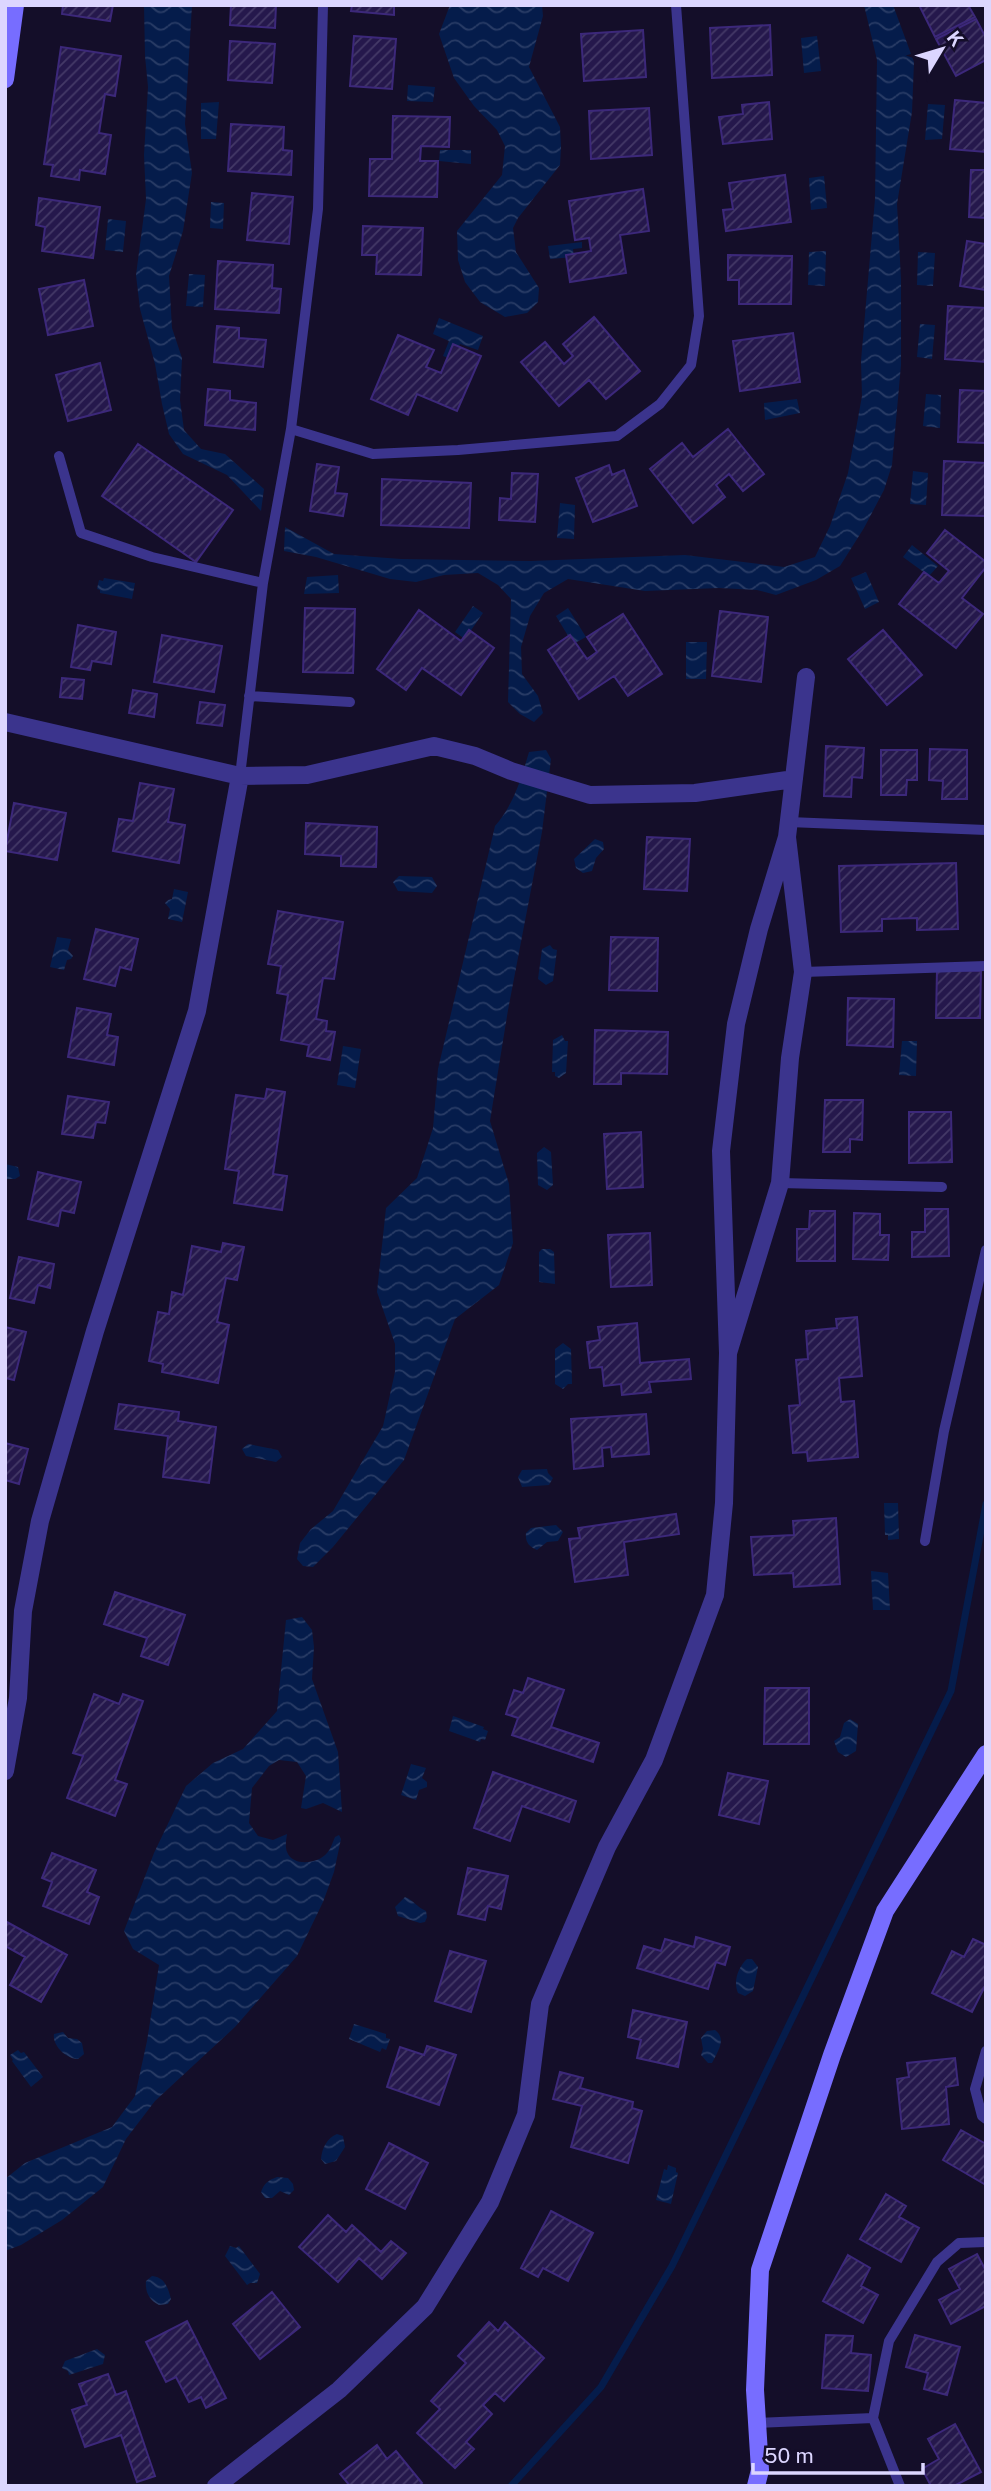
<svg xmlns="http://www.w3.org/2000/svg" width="991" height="2491" viewBox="0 0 991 2491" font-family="'Public Sans',sans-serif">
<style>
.water{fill:url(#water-waves)}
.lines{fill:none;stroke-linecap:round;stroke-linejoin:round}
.stream{stroke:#051c4b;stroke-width:7}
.building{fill:url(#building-hatch);stroke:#3c287a;stroke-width:2}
.lane{stroke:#3b348d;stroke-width:10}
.street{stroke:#3b348d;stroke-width:18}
.secondary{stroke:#776dff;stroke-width:18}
</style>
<defs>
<pattern id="water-waves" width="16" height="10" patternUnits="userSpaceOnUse" patternTransform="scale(1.75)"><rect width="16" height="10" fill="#051c4b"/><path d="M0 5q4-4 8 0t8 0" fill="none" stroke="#293c66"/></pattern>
<pattern id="building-hatch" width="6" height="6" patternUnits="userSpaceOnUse" patternTransform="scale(1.75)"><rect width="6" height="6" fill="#25184c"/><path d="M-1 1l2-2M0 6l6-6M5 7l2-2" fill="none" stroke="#443967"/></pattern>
</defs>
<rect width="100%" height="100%" fill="#140e29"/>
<path class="water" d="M144,5H192L185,124L192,173L183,231L169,276L172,328L182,358L180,400L184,430L201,449L225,454L264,489L261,511L227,475L183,454L169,434L162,404L155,364L140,309L136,275L146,199L144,155L148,87L145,56Z
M450,5H542L543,16L529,67L560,127L561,147L560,165L518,218L513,228L516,252L539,288L538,302L527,313L505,317L480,302L465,282L458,260L457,231L502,175L505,146L497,130L474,106L454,78L439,34Z
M864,5H893L914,62L912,112L897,204L901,279V365L892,465L884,490L864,528L840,566L816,580L776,595L757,590L719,588L645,591L568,579L544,593L530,616L521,647L522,674L538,696L543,713L534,722L520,714L508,702L511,599L498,585L478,573L444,575L416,582L390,579L316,557L284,551L285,527L334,554L401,559L531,561L685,555L784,567L815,557L830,526L848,473L862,396L861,361L875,199L877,60Z
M817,36L821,71L804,73L801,38Z
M408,85L435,87L433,102L407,101Z
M219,102L216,139H201V103Z
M928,104L945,105L942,139L925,140Z
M440,150H471V164L439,161Z
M824,176L827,208L811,210L809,178Z
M211,202L224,203L223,229L210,228Z
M108,219L126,221L123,252L105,250Z
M582,242V248L573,249L574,257L550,259L548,246Z
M826,251L825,286L808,285L809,252Z
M918,252L935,253L933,286L917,285Z
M189,274L205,275L203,307L186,306Z
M439,318L483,336L478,350L460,344L454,360L443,356L449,341L433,334Z
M920,324L935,325L932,359L917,357Z
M926,394L941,395L940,428L923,426Z
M797,399L800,413L765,420L764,403Z
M913,471L928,473L926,505L910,504Z
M560,503L575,505L574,539L557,538Z
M912,545L938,566L929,576L903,557Z
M866,572L879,602L865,609L851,578Z
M338,575L339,593L304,594L307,577Z
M104,578L135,583L132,599L100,593V590L97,589L99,580L103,581Z
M473,606L483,613L465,639L455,632Z
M568,608L586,637L573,644L556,616Z
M686,642H707L706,679H686Z
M546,750L551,759L542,832L508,1010L490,1121L509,1184L513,1243L499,1285L455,1319L404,1460L333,1547L313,1567L303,1566L297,1559L300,1543L311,1529L333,1511L383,1426L395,1372V1344L377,1292L386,1208L417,1178L433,1128L438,1069L495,826C514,804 521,779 529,752Z
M595,839L603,842L604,849L596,858L592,871L583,873L576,868L574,859Z
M399,876L432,877L437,886L432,893L398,891L393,882Z
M174,889L188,892L182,922L168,919L170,909L165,903L168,900L172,899Z
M57,937L71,939L68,950L73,956L71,959L67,960L64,970L50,967Z
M550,945L553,949L557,950L553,981L546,985L538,979L542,949Z
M562,1035L565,1041H568L566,1073L559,1078L555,1076V1072H552L553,1040Z
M902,1041H917L916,1076L899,1075Z
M343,1046L361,1049L355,1088L337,1085Z
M544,1147L551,1152L553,1185L547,1190L538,1185L537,1153Z
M5,1164L18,1167L20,1176L15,1179H5Z
M542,1249H550L554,1252L555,1284L539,1282V1252Z
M563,1343L571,1349L572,1384H568L563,1389L555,1384V1349Z
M248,1444L278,1450L282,1457L276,1462L246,1456L242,1449Z
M547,1469L548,1473L553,1478L549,1485L522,1487L518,1477L522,1470Z
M884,1503H898L899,1539L888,1540V1535H885Z
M556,1525L563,1532L558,1541L547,1542L537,1550C529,1547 525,1542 526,1533L531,1528Z
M871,1571L888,1573L890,1610H873Z
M302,1617L312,1630L314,1647L312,1679L338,1752L342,1812L323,1803L306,1809L301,1808L306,1776L297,1762L279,1760L269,1766L252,1788L249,1823L258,1836L273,1840L287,1834C286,1841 285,1846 287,1852C293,1867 318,1864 327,1853C331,1849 333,1841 335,1837L339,1835L341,1839L334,1872L323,1902L297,1956L235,2027L155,2101L126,2139L103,2187L62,2220L21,2245L5,2251V2179L25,2163L112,2127L135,2096L147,2041L159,1965L133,1949L124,1931L154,1853L186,1786L213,1763L243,1749L277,1711L286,1620Z
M453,1716L484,1727L483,1729L488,1731L485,1740L481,1739L480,1742L449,1731Z
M850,1719L858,1724L856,1751L846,1757L838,1752L834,1741L840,1737L844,1723Z
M411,1764L426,1768L422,1778L427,1782V1787L419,1790L416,1800L401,1795Z
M405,1897C414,1900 416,1907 426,1911L427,1917L425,1922L420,1923L398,1916L395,1907Z
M747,1959H752L758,1967L753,1991L745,1996L738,1993C733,1982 738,1967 747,1959Z
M354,2024L386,2034V2038L390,2039L386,2050L382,2048L380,2052L349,2039Z
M715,2030C727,2039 718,2051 712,2063H708L701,2055L703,2049L701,2038L707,2031Z
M63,2032L68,2038L77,2039L82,2043L84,2054L78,2059C67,2059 52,2046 54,2034Z
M18,2050L21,2053L24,2052L43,2077L31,2087L12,2061L13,2060L10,2055Z
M337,2134L343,2136L345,2147L336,2161L325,2164L321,2159C322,2148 327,2138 337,2134Z
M668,2165L676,2168V2172L678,2173L671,2204L656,2200L664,2169L667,2170Z
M277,2177L288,2178L293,2184L294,2190L289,2195L280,2191L272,2198H265L261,2192C264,2183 269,2180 277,2177Z
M230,2246L236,2248L239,2246L260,2274L257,2283H250L247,2285L225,2256Z
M152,2276C165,2277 168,2288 171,2299L168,2304L159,2305C149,2300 145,2292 146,2281Z
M97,2349L105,2355L103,2364L69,2375L68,2371L62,2368L65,2361Z"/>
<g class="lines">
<path class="stream" d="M511,2486L601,2387L672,2266L951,1691L986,1504"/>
</g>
<path class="building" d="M63,5H113L110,21L62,14Z
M231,5H276L275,28L230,25Z
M352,5H394V15L351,11Z
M919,5H968L975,17L935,37Z
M976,19L986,38V60L956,76L936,39Z
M770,25L772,75L712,78L710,28Z
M643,30L646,77L584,81L581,34Z
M354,36L396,39L392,89L350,86Z
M230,41L275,44L272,83L228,80Z
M61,47L121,56L115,96L105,94L99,133L111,135L105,174L80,170L79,180L51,176L53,165L44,164Z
M955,100L986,103V152L950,149Z
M769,102L772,139L723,144L719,117L743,114L742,105Z
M649,108L652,155L591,159L589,111Z
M393,116L450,117L449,147L421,146L420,161H438L437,197L369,196L370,159H392Z
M231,124L284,127L283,150L292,151L291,175L228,171Z
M971,170H986V218L969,217Z
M785,175L791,222L726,231L723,210L733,209L729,183Z
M643,189L649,231L620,235L626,273L570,282L566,255L591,251L589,238L575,240L569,201Z
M252,193L293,197L289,244L247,240Z
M39,198L100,207L93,258L42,251L45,227L36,225Z
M363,226L423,228L421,275L376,274L377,255H362Z
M967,241L986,244V290L960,286Z
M728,255L792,256L791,304H739V280H728Z
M218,261L273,265L272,288L281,289L279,313L215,309Z
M84,280L93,326L48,335L39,289Z
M948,306L986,308V362L945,359Z
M594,317L640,371L606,399L589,380L559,406L521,362L545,342L564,364L573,356L563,344Z
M217,326L239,328V338L266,340L263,367L214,362Z
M793,333L800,382L740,391L733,341Z
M398,335L434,350L426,367L441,373L453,344L481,356L457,411L417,394L408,415L371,399Z
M100,363L111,410L68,421L56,375Z
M208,389L230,391V400L256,403L255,430L205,425Z
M960,390L986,391V443L958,442Z
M728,429L764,474L743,491L729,474L716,485L725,497L693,523L650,469L682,443L693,457Z
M138,444L233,510L196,562L102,496Z
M944,461L986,463V516L942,515Z
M317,464L339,467L335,493L347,494L343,516L310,511Z
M609,465L612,475L624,470L637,506L593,522L576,478Z
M512,473L538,474L535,522L499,520L500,498L511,499Z
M382,479L471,483L469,528L381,525Z
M945,530L986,562V567L962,598L983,614L956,648L899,604L924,572L939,583L949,571L927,553Z
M305,608L355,609L353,673L303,672Z
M419,610L461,641L469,630L494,648L461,695L422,668L406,690L377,669Z
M720,611L768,617L761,682L712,676Z
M623,614L662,674L628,696L614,676L579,699L548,650L570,635L587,659L597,652L587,637Z
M78,625L116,632L111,664L92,661L90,670L71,667Z
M883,630L922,675L887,705L848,659Z
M162,635L222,646L214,692L154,682Z
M62,678L84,680L82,699L60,697Z
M133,690L157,694L154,717L129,713Z
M200,702L225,705L222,726L197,723Z
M826,746L864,748L862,778L852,777L851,797L824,796Z
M930,749L967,750V799H942L943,781L929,780Z
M881,750H917V780H907L906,795H881Z
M140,783L174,789L168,822L185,825L179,863L113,851L119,819L133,821Z
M14,803L66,813L57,860L5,851Z
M306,823L377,827L376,867L341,866V856L305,854Z
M647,837L690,839L687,891L644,889Z
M956,863L958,929L917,930V918L882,919V931L841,932L839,866Z
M278,911L343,922L334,979L323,978L316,1019L327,1021L326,1031L335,1032L330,1060L307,1056L309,1045L281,1040L288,995L277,993L281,966L268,964Z
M96,929L138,939L131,970L120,967L115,986L84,979Z
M611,937L658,938L657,991L609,990Z
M937,970L981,971L980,1018H936Z
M848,998L894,999L893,1047L847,1045Z
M77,1008L111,1014L107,1035L118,1037L114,1065L68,1057Z
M595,1030L668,1032L667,1074L621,1073V1084H594Z
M267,1089L285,1092L273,1174L287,1176L282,1210L234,1203L239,1171L225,1169L236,1095L265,1099Z
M68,1096L109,1102L105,1123L96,1122L93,1138L62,1134Z
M825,1100H863L862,1140L850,1139V1152H823Z
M909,1112H951L952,1162L909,1163Z
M641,1132L643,1187L607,1189L604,1134Z
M38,1172L81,1182L74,1213L61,1210L58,1226L28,1219Z
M925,1209H948L949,1256L912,1257V1232H925Z
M810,1211H835V1261H797V1229H809Z
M854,1213L880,1214V1235H889L888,1260L853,1259Z
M650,1233L652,1285L611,1287L608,1235Z
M223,1243L244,1247L237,1280L226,1278L217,1322L229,1325L218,1383L162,1372L163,1364L149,1361L158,1312L169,1314L172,1292L183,1295L192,1246L221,1252Z
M19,1257L54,1264L50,1288L38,1285L34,1303L10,1298Z
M857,1317L862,1376L839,1378L841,1402L854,1401L858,1457L808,1461L807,1452L793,1453L789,1406L800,1405L796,1360L808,1359L806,1331L837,1328L836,1319Z
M637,1323L640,1363L689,1359L691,1379L649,1382L651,1392L622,1395L621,1384L604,1386L602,1367L590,1368L587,1342L600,1340L598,1327Z
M5,1327L26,1332L14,1380L5,1378Z
M119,1404L179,1412L178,1421L216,1427L209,1483L163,1477L168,1436L115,1429Z
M646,1414L649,1454L612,1457L611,1447L602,1448L603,1466L574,1469L571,1419Z
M5,1443L28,1449L19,1484L5,1480Z
M676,1514L679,1534L624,1542L628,1575L575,1582L569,1539L580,1538L578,1528Z
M836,1518L840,1584L794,1587L793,1573L754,1575L751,1537L794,1535L793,1521Z
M115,1592L185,1615L168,1665L141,1656L147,1638L104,1624Z
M528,1678L564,1690L551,1727L599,1743L593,1762L512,1735L518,1718L506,1714L514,1690L523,1693Z
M765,1688H809V1744H764Z
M94,1694L119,1704L123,1694L143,1701L115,1780L127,1784L115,1816L67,1798L83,1756L73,1753Z
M493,1772L576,1801L569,1822L522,1806L510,1841L474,1828Z
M728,1773L768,1781L759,1824L719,1815Z
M52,1853L96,1870L87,1892L99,1897L89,1924L43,1906L52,1882L42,1878Z
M468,1868L508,1876L501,1909L488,1906L485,1920L458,1914Z
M5,1921L67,1955L41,2002L10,1985L25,1957L5,1946Z
M696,1937L730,1947L725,1965L716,1962L708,1989L637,1968L644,1946L661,1951L665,1939L694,1947Z
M973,1939L986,1945V1984L972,2012L932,1993L952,1951L964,1957Z
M450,1951L486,1961L471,2012L435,2001Z
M633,2010L687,2022L678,2067L637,2058L641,2040L628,2037Z
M427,2046L456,2055L439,2105L387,2087L400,2047L424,2055Z
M955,2058L958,2085L946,2087L949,2124L902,2129L897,2079L909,2077L907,2063Z
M560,2072L583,2078L580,2088L633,2102L632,2108L642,2111L628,2163L571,2147L582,2106L553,2099Z
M961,2130L986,2144V2185L943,2160Z
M389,2143L428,2163L405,2209L366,2189Z
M886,2194L906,2206L899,2217L919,2228L901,2262L860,2239Z
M551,2211L593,2233L568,2281L543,2268L538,2277L521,2268Z
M328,2215L346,2232L352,2225L381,2252L391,2241L406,2253L382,2279L359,2258L338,2282L299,2247Z
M977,2254L986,2271V2306L951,2324L939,2300L960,2289L949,2269Z
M848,2255L870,2268L861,2286L878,2295L863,2323L823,2301Z
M272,2292L300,2327L260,2359L233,2324Z
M187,2321L226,2398L206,2408L201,2397L189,2402L176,2377L166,2382L146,2342Z
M489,2322L498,2331L505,2322L544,2358L504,2401L495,2393L483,2405L492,2414L466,2442L474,2449L455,2468L417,2433L440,2409L431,2401L466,2363L458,2356Z
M826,2335L853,2336L851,2353L871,2355L868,2391L822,2388Z
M915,2335L960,2347L947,2395L924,2389L928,2373L906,2367Z
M108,2374L116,2395L126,2391L155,2476L137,2482L121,2435L85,2447L72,2410L87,2405L79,2384Z
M955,2424L981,2472L954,2486H931L922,2469L939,2459L928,2439Z
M377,2445L387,2459L396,2451L422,2483L419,2486H350L340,2474Z"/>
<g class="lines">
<path class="lane" d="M291,429L373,454L458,450L617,436L660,404L691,365L699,316L676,5
M59,456L81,533L152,557L263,583
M249,696L350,702
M240,776L263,583L291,429L318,209L323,5
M789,822L986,830
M803,972L986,966
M780,1183L942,1187
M925,1541L944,1431L986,1250
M986,2051L975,2089L982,2116L986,2119
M757,2423L873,2418
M900,2486L873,2418L889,2341L937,2262L959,2243L986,2242"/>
<path class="street" d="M5,722L240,776L307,775L434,746L475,756L511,771L590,795L695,793L794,779
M787,837L803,972L790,1058L780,1183L728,1353L721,1151L736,1024L759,929L787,837L806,677
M5,1771L18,1698L23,1611L40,1521L95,1331L197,1011L240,776
M216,2486L339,2390L425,2307L490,2202L526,2115L540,2004L607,1847L654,1760L715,1595L724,1503L728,1353"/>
<path class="secondary" d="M5,79L15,5
M756,2486L760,2470L755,2390L760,2270L832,2055L885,1911L986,1754"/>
</g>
<rect width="991" height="2491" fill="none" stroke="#dcd6ff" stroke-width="14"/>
<g transform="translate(942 49) rotate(52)" stroke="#140e29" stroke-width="5" paint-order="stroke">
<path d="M0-5L12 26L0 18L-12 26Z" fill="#dcd6ff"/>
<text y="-10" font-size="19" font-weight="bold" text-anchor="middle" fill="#dcd6ff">K</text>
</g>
<path d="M753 2463v10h170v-10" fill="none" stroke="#dcd6ff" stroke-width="3.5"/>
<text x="764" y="2463" font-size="21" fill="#dcd6ff" stroke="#140e29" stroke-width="5" paint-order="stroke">50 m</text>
</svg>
